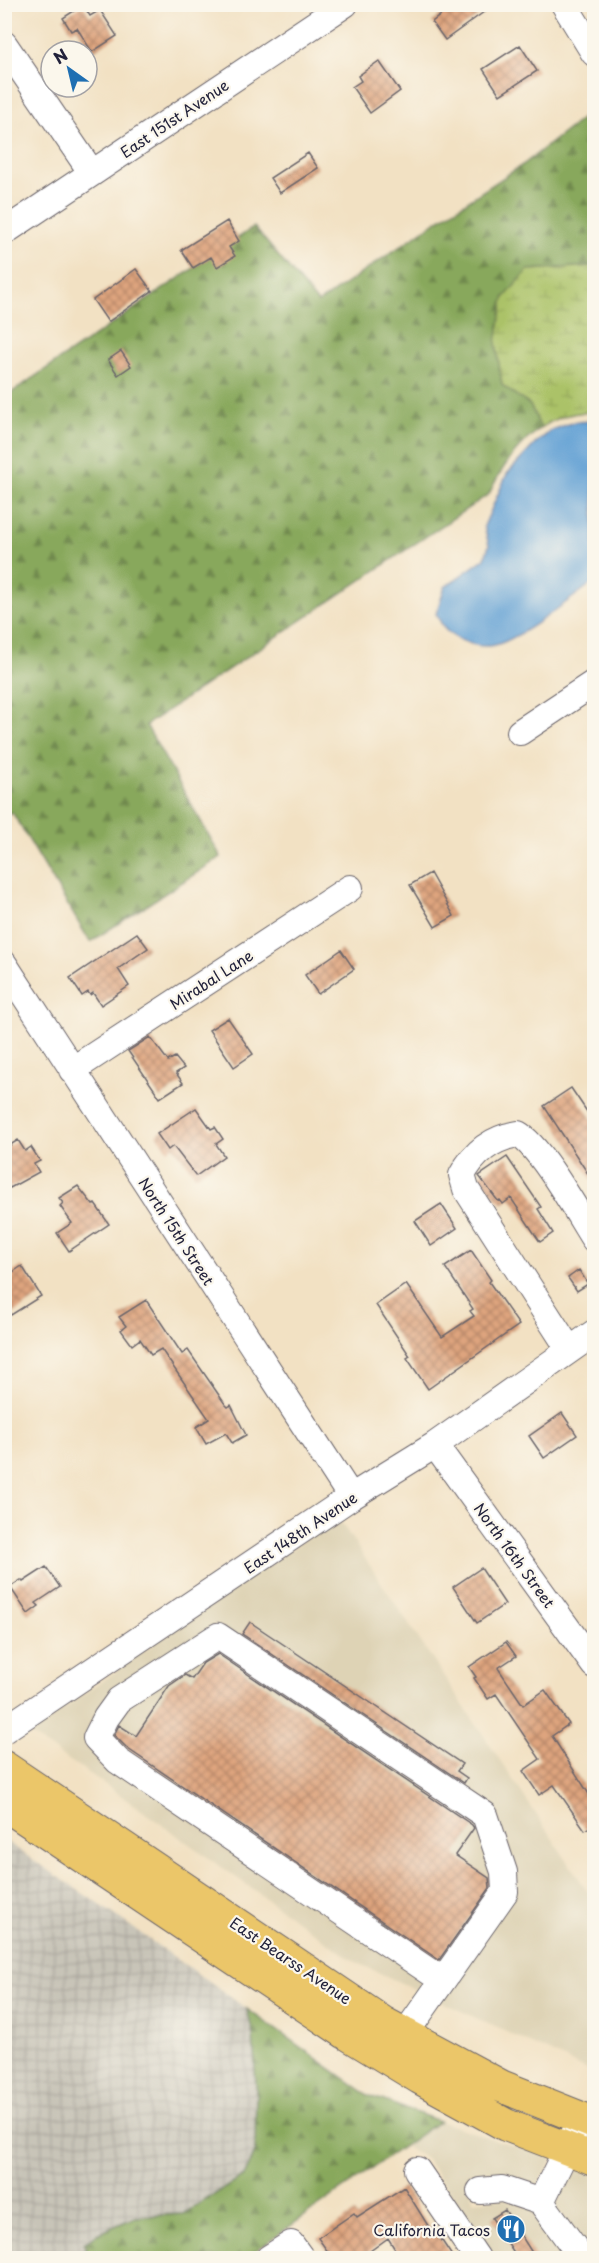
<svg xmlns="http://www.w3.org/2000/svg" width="599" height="2263" viewBox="0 0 599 2263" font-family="'Playpen Sans',sans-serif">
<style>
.built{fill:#ded3b5}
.industrial{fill:url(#industrial-grid)}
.forest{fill:url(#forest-firs);stroke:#55654c;stroke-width:1.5}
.wetland{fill:url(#wetland-marsh);stroke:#667251;stroke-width:1.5}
.water{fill:#62a0d4;stroke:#426188;stroke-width:1.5}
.building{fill:url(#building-cross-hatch)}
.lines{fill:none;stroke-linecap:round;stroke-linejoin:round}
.minor-casing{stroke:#6b656b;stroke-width:28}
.major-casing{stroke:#6b656b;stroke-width:34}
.minor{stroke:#fff;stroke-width:26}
.major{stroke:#ebc669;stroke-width:32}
.labels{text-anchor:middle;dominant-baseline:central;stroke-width:4.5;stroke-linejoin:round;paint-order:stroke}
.street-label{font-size:15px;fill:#22223b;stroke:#fbf7ec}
.poi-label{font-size:15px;fill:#22223b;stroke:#fbf7ec;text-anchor:end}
</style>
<defs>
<pattern id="industrial-grid" width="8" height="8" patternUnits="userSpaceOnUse" patternTransform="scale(1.5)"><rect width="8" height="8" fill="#c8c4b8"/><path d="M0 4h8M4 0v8" fill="none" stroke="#aca89f"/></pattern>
<pattern id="forest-firs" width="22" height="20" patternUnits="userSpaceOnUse" patternTransform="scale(1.5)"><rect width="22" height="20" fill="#88a85c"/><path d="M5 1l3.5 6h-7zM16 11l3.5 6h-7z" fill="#6f884d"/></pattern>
<pattern id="wetland-marsh" width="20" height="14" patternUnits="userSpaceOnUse" patternTransform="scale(1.5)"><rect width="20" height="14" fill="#abc267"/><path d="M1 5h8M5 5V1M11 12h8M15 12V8" fill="none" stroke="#93a65a"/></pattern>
<pattern id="building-cross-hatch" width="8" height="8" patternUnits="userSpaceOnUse" patternTransform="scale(1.5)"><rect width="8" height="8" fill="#dea47e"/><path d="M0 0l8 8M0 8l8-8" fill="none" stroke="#b48568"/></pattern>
</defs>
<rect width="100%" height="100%" fill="#fbf7ec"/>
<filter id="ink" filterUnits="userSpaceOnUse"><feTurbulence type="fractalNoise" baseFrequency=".0167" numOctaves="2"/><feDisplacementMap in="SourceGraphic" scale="12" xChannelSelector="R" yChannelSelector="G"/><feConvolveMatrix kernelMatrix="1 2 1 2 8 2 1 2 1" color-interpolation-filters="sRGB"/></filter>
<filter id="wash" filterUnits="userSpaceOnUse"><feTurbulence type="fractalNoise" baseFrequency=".008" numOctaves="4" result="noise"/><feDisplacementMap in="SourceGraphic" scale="24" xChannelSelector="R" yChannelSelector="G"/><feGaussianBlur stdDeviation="1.35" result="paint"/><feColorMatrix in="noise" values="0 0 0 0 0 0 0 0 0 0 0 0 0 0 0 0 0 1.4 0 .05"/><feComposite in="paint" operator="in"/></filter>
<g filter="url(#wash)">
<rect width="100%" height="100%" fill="#f2e1c3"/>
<path class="built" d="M338,1518L594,1901V2073L354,1961L96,1778L29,1734L195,1614Z
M439,2121L552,2159L536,2190L500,2179L469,2182L473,2201L502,2198L536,2210L571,2258H496L427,2160L405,2146Z
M570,2165L594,2174V2258L552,2202Z"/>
<path class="industrial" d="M4,1840L112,1913L247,2009L253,2034L256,2086L255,2154L244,2176L183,2214L135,2217L69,2258H42L26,2256L22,2258H5Z"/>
<path class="forest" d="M594,109V266L528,270L502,385L530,405L541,428C517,446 502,467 489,494L146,725L221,857L90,942L12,812L5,816V397L254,227L318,303L431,225L524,164Z
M247,2009L368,2095L439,2121L245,2258H69L87,2248L84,2243L97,2234L135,2217L183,2214L244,2176L255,2153L256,2086L253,2034Z"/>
<path class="wetland" d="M594,266V413C576,411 557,417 541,428L530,405L502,385L496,342L504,298L528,270Z"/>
<path class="water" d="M594,421V582C572,597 513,646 488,646C476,647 459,641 449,633C443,629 440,620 436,614L445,587L485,558L489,545L484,526L507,474L536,443L552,430L574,422Z"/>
<g id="blocks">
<path class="building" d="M435,4H495L445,40L432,22L442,14Z
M83,5L90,16L100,10L117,36L92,52L77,28L71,31L63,18Z
M520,45L537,71L500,95L483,69Z
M379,61L400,91L370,113L352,87L361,81L358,76Z
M308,153L318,168L280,193L270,178Z
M227,221L239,241L229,247L235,256L217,267L211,257L193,268L181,250Z
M136,269L152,291L108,322L93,300Z
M121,351L131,366L118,375L108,360Z
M430,873L454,916L435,927L410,885Z
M137,933L148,948L118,969L129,986L101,1005L93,993L90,995L88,992L82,996L70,978Z
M341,950L354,969L318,994L305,975Z
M228,1018L253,1054L234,1067L209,1030Z
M150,1037L168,1061L175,1057L184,1068L176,1073L183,1083L160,1098L128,1051Z
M571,1088L594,1122V1183L544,1106Z
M196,1108L211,1129L215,1127L223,1139L216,1144L224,1156L196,1176L173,1146L168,1150L157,1134Z
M18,1140L25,1151L31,1147L40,1161L34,1164L39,1172L10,1188L4,1180V1149Z
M507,1157L541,1207L538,1209L553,1233L540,1242L511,1198L503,1204L500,1200L498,1201L479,1176Z
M78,1186L93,1205L95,1204L109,1224L69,1251L57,1233L72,1223L60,1206L63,1203L59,1198Z
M441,1204L457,1228L431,1246L415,1221Z
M471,1250L491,1280L489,1282L519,1325L428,1389L407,1358L410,1356L376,1305L406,1284L442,1337L474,1316L470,1311L473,1309L445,1267Z
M22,1266L41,1296L11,1315L4,1305V1278Z
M579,1270L588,1284L577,1291L568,1278Z
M146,1300L182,1354L188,1350L225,1404L228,1407L231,1405L246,1435L232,1443L226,1433L206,1444L196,1427L209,1419L161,1349L151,1355L140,1339L132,1345L121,1330L126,1326L119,1317Z
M562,1413L577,1435L544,1458L529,1436Z
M46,1567L60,1587L36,1603L39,1606L28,1614L10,1587L21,1580L23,1582Z
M481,1568L505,1604L477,1623L453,1587Z
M250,1622L462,1764L457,1771L467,1778L464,1783L242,1634Z
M506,1642L516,1656L498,1668L523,1705L545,1690L569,1724L552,1736L594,1802V1824L585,1830L554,1785L539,1795L523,1771L540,1759L496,1694L488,1699L474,1678L476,1677L469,1667Z
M218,1654L472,1825L474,1828L455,1855L489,1878L490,1888L439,1960L128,1749L114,1735L119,1725L136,1736L169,1686L185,1675L192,1679L203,1663Z
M404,2187L430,2229L433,2227L454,2259H401L388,2238L359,2259H333L318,2238L354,2213L357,2217Z
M505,2210L536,2259H518L492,2218Z"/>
</g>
</g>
<g filter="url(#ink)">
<use href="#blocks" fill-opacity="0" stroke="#6b656b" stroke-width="1.5"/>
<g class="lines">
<g class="minor-casing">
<path id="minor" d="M564,4L594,53
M4,44L92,173
M4,232L345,4
M520,732L594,683
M4,964L351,1497
M72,1070L350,888
M569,1349L466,1189L462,1175C474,1152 493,1138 518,1134C541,1147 578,1214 594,1239
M435,1445L594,1665
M4,1730L351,1497L435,1445L594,1333
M405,2034L505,1892L504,1872L485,1815L218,1636L119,1700L106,1718L96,1738L118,1761L442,1980
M417,2170L477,2258
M480,2191L502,2189L541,2202L582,2258
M541,2202L575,2132
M269,2258L291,2244L301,2258"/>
</g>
<g class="major-casing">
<path id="major" d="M4,1767L384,2023L501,2086L594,2123
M4,1804L346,2033L420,2078L506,2125L594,2159"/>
</g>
<use href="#minor" class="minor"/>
<use href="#major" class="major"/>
</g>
</g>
<defs>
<g id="restaurant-disc" transform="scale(1.5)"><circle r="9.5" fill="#1f6fb2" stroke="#fbf7ec"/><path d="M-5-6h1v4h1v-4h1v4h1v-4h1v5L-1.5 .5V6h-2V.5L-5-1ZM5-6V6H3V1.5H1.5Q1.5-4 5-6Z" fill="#fff"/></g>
</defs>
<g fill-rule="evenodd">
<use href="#restaurant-disc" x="511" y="2229"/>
</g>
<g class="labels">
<g class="street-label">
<text transform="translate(174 118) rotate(-34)">East 151st Avenue</text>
<text transform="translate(211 979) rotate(-33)">Mirabal Lane</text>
<text transform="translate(177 1231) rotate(57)">North 15th Street</text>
<text transform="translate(300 1532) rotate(-34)">East 148th Avenue</text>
<text transform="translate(515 1555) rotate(54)">North 16th Street</text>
<text transform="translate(291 1960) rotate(34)">East Bearss Avenue</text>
</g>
<g class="poi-label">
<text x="490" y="2229">California Tacos</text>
</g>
</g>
<rect width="599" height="2263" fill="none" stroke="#fbf7ec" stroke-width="24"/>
<g transform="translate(69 69) rotate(326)"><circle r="28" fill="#fbf7ec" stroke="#a4a2a5" stroke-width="1.5"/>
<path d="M0-4.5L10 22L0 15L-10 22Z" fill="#1f6fb2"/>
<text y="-9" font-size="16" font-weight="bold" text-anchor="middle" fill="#22223b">N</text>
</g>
</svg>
